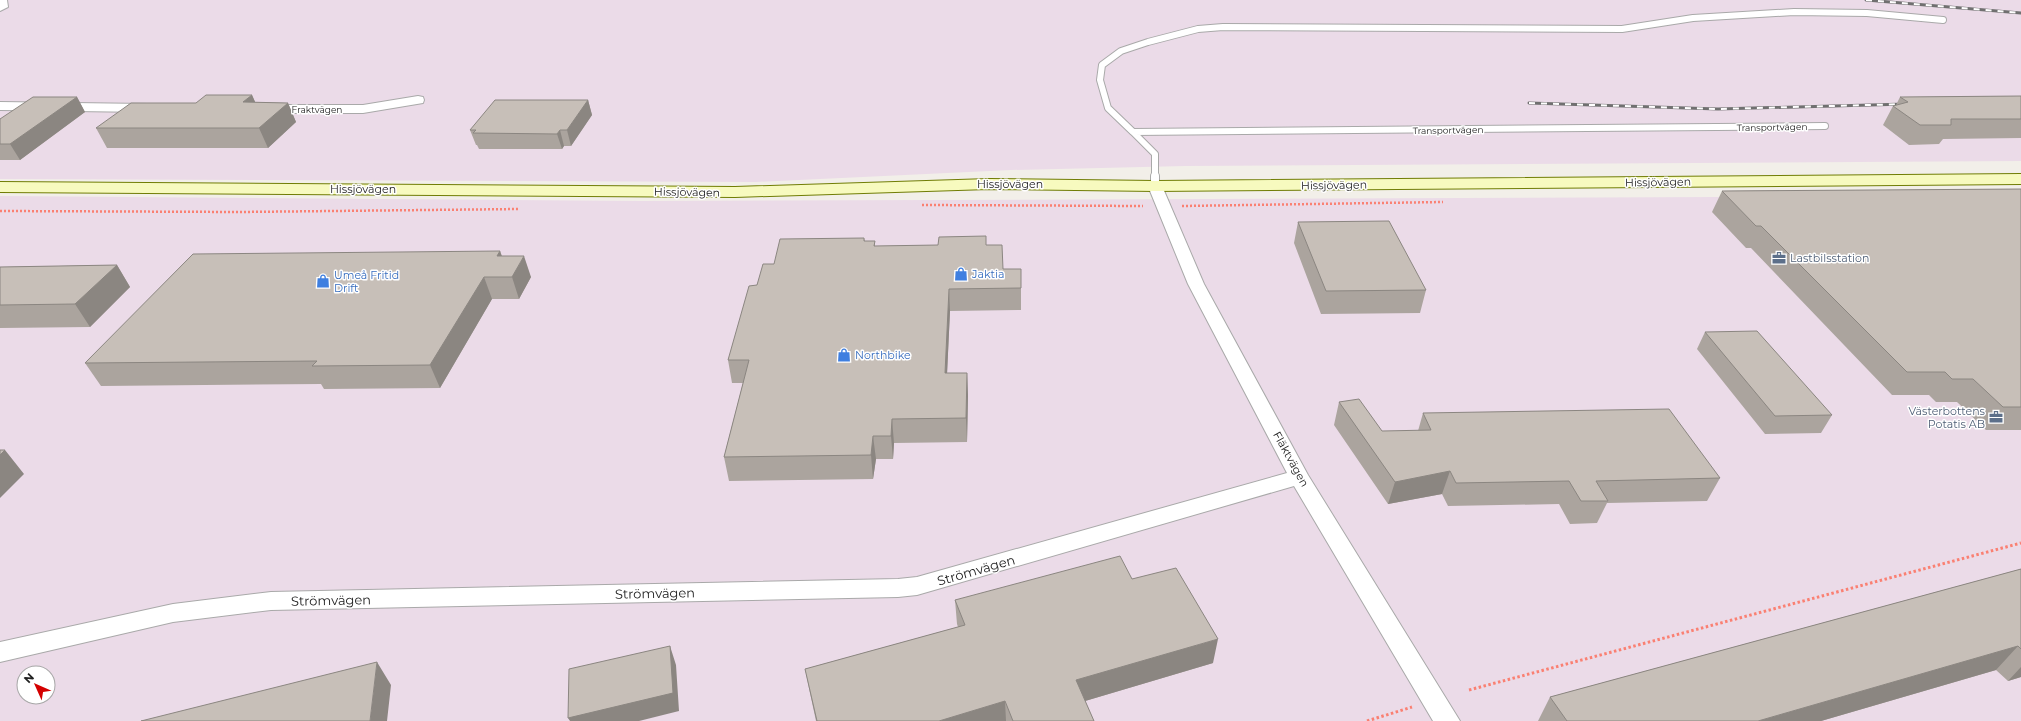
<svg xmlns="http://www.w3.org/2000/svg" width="2021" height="721" viewBox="0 0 2021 721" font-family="Montserrat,sans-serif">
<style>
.industrial{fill:#ebdbe8;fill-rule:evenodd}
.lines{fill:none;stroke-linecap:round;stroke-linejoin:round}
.service-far1-casing{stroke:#a9a9a9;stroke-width:8}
.service-casing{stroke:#a9a9a9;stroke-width:10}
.minor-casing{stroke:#a9a9a9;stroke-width:2}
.secondary-casing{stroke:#707d05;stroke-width:2}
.path-far1{stroke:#fa8072;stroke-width:2.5;stroke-dasharray:2 2;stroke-linecap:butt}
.path{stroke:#fa8072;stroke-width:3;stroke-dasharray:2.5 2.5;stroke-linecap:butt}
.service-far1{stroke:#fff;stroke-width:6}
.service{stroke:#fff;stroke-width:8}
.minor{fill:#fff;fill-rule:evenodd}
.secondary{fill:#f7fabf;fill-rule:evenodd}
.rail-casing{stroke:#707070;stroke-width:3}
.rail{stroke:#fff;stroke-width:2;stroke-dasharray:6;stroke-linecap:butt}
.wall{fill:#aba49e}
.shaded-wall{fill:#8b8681}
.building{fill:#c7bfb8;stroke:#8b8681}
.labels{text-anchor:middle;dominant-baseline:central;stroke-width:3;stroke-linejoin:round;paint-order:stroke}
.far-street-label{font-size:9px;fill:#222;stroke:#fff}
.street-label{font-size:11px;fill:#222;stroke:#fff}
.service-label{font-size:11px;fill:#4e5e75;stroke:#fff;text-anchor:start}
.shop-label{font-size:11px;fill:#366cbe;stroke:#fff;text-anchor:start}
.near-street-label{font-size:13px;fill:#222;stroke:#fff}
</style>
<rect width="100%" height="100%" fill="#f2efe9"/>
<path class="industrial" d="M0,0H2021V161L1185,166L1011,170L756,182L0,179Z
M0,196L642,201L2021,196V721H0ZM24,673H48V697H24Z"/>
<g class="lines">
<g class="service-far1-casing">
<path id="service-far1" d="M1133,132L1108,108L1100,80L1102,65L1121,51L1148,42L1198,29L1223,27L1622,29L1693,18L1794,12L1867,13L1943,20
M1155,177V154L1133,132L1825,126"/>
</g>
<g class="service-casing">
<path id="service" d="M1155,176V186"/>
</g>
<g class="minor-casing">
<path id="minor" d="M0,0H7L8,7L0,11Z
M418,96L423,97L424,100L423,103L363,113H267L260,109L267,105H363Z
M0,102L147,104L153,108L147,112L0,110Z
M1155,182L1160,183L1162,186L1204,284L1308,475L1460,721H1433L1294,486L917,595L898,597L271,610L173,622L0,662V642L173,604L271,592L898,579L917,577L1287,473L1188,284L1148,186L1150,183Z"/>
</g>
<g class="secondary-casing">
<path id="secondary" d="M2021,174V184L1155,191L989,189L735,197L0,192V182L735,187L989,179L1155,181Z"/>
</g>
<path class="path-far1" d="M922,205L1143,206
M1182,206L1443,202
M0,211L240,212L519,209"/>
<path class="path" d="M1469,690L2021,543
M1367,721L1412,707"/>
<use href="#service-far1" class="service-far1"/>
<use href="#service" class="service"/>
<use href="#minor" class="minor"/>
<use href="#secondary" class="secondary"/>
<g class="rail-casing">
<path id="rail" d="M1866,0L2021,13
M1529,103L1718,109L1907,104"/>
</g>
<use href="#rail" class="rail"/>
</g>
<path class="wall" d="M252,95L255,102L288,103L296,122L268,148H107L96,128L196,103Z
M2021,96V138L1943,139L1939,144L1909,145L1883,125L1893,106L1896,105L1900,97Z
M77,97L85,112L20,160H0V119Z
M588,100L592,115L571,146H564L562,149H479L477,145H476L470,130Z
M2021,189V430H1986L1957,402H1936L1929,395H1892L1751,248H1746L1712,212L1722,191Z
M1298,222L1426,290L1420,313L1321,314L1294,243Z
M864,238L865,241H875V246L986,245L1003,269L1021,288V310L950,311L947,373H967L968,396L967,442L894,443L893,459H876L873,479L729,481L724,457L743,383H732L728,360L757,285Z
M500,251L502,256L531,277L519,299H492L440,388L324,389L321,384L101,386L85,363Z
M117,265L130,287L90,327L0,328V267Z
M1705,332L1832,415L1821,433L1765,434L1697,349Z
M1339,402L1382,431H1418L1423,413L1720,478L1707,501L1607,503L1597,523L1570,524L1559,504L1448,506L1442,494L1388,504L1334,425Z
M2021,569V677L2008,681L1996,670L1821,721H1538L1550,697Z
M1132,579L1213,663L1085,701L1094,721H816L810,693L805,669L958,627L957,624L955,600Z"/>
<path class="shaded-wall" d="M252,95L261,115L243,102Z
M77,97L85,112L20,160L10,144Z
M588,100L592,115L571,146L567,130Z
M288,103L296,122L268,148L259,128Z
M560,130L564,146L562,149L557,134Z
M500,251L507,273L497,256Z
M524,256L531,277L519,299L512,277Z
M117,265L130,287L90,327L75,304Z
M484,277L492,299L440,388L430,365Z
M949,289L950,311L946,396L945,373Z
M967,373L968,396L967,442L966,418Z
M892,419L894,443L893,459L891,436Z
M873,436L876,459L873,479L871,455Z
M5,450L24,474L0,498V451Z
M1450,471L1442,494L1388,504L1395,482Z
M1218,639L1213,663L1075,704L1076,680Z
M670,646L676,665L679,711L639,721H570L568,718Z
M2018,646L1996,670L1821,721H1758Z
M377,662L391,685L387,721H370Z
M2021,667V677L2008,681Z
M1005,701L1006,721H939Z"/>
<path class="building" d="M206,95H252L243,102L288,103L259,128H96L131,103H196Z
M2021,96V119H1951V125H1920L1893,106L1908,102L1900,97Z
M33,97H77L10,144H0V119Z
M495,100H588L567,130H560L557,134L473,133L476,130H470Z
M2021,189V407H2003L1973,379H1952L1945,372H1907L1761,226H1756L1722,191Z
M1389,221L1426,290L1326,291L1298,222Z
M986,236V245H1002L1003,269H1021V288L949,289L945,373H967L966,418L892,419L891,436H873L871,455L724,457L749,360H728L749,286L757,285L763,264H774L780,239L864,238V241H875L874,246L938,245L939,237Z
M500,251L497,256H524L512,277H484L430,365L312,366L317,361L85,363L193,254Z
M117,265L75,304L0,305V267Z
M1757,331L1832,415L1775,416L1705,332Z
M1359,399L1382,431L1431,430L1423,413L1669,409L1720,478L1596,481L1608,501H1581L1569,481L1456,483L1450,471L1395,482L1339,402Z
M0,450H5L0,455Z
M1120,556L1132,579L1176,568L1218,639L1076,680L1094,721H1013L1005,701L939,721H817L805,669L965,625L955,600Z
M2021,569V649L2018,646L1758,721H1567L1550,697Z
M670,646L673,693L568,718L569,669Z
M377,662L370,721H141Z"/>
<defs>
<g id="office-bare" transform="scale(1.08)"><path d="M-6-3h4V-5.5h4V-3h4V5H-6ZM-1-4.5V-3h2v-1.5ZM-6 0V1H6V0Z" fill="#5c6f8a" stroke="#fff" stroke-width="2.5" paint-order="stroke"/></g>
<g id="shop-bare" transform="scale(1.08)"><path d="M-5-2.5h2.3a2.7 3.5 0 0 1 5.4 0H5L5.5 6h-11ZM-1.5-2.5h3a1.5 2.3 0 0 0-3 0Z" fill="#3f7fe0" stroke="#fff" stroke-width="2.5" paint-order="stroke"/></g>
</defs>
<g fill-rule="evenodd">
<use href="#office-bare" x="1779" y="258"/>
<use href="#shop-bare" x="961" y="274"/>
<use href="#shop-bare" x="323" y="281"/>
<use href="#shop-bare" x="844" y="355"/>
<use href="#office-bare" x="1996" y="417"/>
</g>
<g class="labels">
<g class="far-street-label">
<text x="317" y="109">Fraktvägen</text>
<text transform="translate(1772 127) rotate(-1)">Transportvägen</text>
<text transform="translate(1448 130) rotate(-1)">Transportvägen</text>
</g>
<g class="street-label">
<text transform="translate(1658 182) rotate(-1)">Hissjövägen</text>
<text x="1010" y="184">Hissjövägen</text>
<text transform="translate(1334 185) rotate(-1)">Hissjövägen</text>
<text x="363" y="189">Hissjövägen</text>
<text transform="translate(687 192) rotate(1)">Hissjövägen</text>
<text transform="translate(1291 459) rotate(61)">Fläktvägen</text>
</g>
<g class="service-label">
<text x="1790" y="258">Lastbilsstation</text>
<text x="1985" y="411" text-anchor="end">Västerbottens<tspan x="1985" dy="13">Potatis AB</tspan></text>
</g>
<g class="shop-label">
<text x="972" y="274">Jaktia</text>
<text x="334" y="275">Umeå Fritid<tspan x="334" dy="13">Drift</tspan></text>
<text x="855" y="355">Northbike</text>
</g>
<g class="near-street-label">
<text transform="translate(976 570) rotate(-16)">Strömvägen</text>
<text transform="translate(655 593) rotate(-1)">Strömvägen</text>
<text transform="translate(331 600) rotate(-1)">Strömvägen</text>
</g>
</g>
<g transform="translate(36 685) rotate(315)"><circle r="19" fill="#ffffff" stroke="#a7a7a7"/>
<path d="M0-3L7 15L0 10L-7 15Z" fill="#d40000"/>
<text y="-6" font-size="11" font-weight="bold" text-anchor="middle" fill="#222222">N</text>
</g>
</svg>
